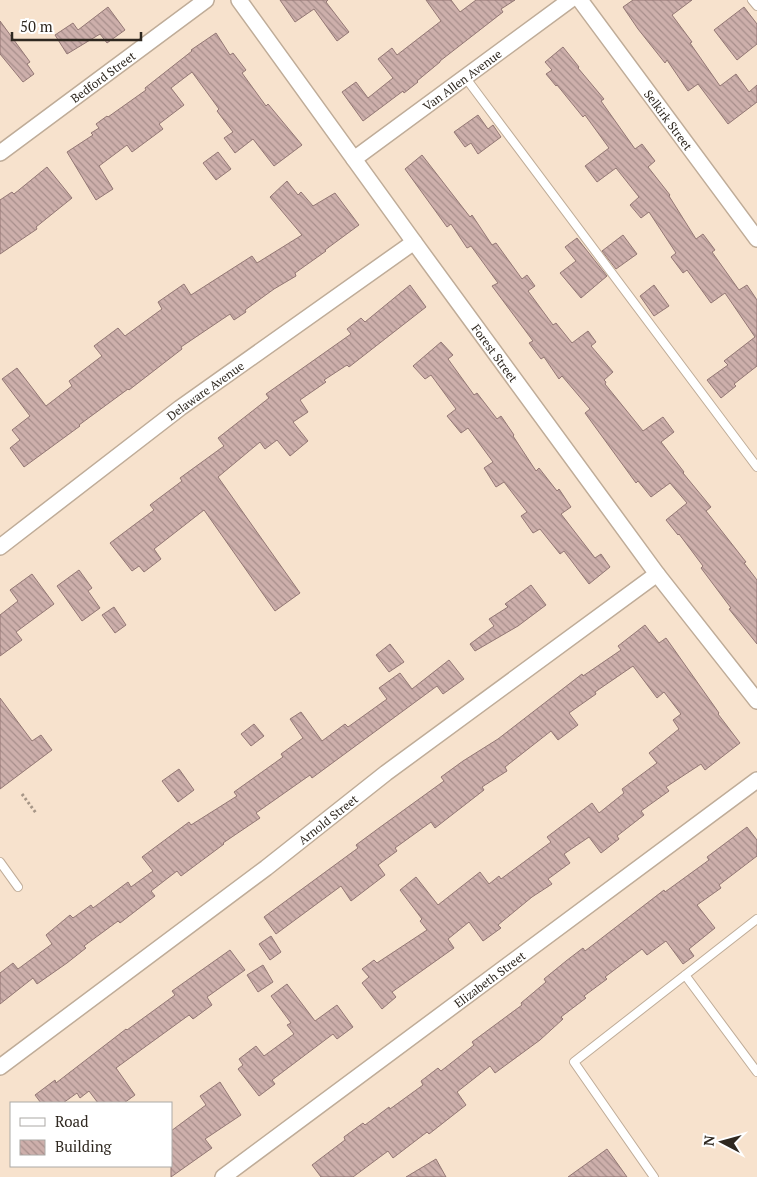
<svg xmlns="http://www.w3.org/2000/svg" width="757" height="1177" viewBox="0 0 757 1177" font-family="'PT Serif',serif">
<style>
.building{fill:url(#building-back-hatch);stroke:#937774}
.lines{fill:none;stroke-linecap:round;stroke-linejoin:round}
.service-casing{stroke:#bfac98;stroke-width:10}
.minor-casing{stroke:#bfac98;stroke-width:18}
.path{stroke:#a69687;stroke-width:3;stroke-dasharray:2.5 2.5;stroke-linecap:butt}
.service{stroke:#fff;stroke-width:8}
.minor{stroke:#fff;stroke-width:15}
.labels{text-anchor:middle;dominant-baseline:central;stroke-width:4;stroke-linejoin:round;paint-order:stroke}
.street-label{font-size:12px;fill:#2f2820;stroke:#fff}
</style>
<defs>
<pattern id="building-back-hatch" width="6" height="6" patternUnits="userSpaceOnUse" patternTransform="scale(1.25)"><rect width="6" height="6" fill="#cdafab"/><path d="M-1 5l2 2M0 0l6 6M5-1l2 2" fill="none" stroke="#a78e8b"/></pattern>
</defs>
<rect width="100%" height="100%" fill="#f7e2cd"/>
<path class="building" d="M280,0H328L326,2L349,32L337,41L314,9L295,22Z
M426,0H451L460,12L476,0H515L501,9L503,12L440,61V62L417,81L418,82L404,93L403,91L363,121L342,92L356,82L368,98L393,78L378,59L392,48L397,55L441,21Z
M633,0H692L672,15L692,42L690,43L720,86L736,74L749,92L757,85V102L728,124L698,84L688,91L667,60L665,63L638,29L623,7Z
M108,7L125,30L107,43L100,34L67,54L55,35L73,23L78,30Z
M744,7L757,24V44L737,60L714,30Z
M0,21L30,62L27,64L34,74L23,82L0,54Z
M216,33L230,55L233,53L246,70L242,73L266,106L268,104L302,145L274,166L253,139L235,153L224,138L233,132L217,111L219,109L192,72L171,88L184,105L159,124L163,129L132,152L127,145L99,166L113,189L96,200L67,152L93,135L91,133L99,128L96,124L107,116L108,117L146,90L145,88L192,51L191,50Z
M563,47L579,67L578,68L604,99L601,101L635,149L642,144L655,161L648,167L670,195L669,196L696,239L703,234L715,250L712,252L739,290L747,285L757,300V366L734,384L736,386L721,398L707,380L728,365L724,361L755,337L725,293L711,303L687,270L683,273L671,257L676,253L649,212L641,218L630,205L639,197L616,168L597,182L585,166L609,148L585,115L583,117L557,85L556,86L546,74L552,70L545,62Z
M478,115L488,129L493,125L501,137L478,154L471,143L465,147L454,132Z
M218,152L231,169L216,180L203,163Z
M422,155L470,217L472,215L492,245L496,243L522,279L527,275L535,286L528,291L553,325L556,323L572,343L588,331L596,342L591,346L613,372L604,380L606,382L605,384L643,431L663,417L674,432L661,442L684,472L683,473L711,507L706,511L746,562L744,563L757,580V644L729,609L731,608L701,568L703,566L679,534L678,535L666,520L687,503L670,483L651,497L638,481L636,483L585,413L590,409L562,376L559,379L544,357L541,359L529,343L533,341L492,286L498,283L471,246L467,248L451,224L447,227L405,169Z
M47,167L72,198L36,227L37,229L0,254V200L12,192L14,194Z
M287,181L298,195L301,192L313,206L335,193L359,225L325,250L326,251L295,273L296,276L274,289L245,310L246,312L234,320L230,314L181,347L182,349L129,390L128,389L79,425L80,426L24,467L10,448L20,440L12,430L30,416L2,379L17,368L46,406L72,386L69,381L102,356L94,346L118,328L125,336L162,309L158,302L184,284L191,295L252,256L257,263L302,235L270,197Z
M623,235L637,254L616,269L602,251Z
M577,238L607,276L581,298L560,273L576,261L565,247Z
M410,285L426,307L349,367L347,365L324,380L326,382L300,400L308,412L293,422L308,441L290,456L277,440L265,449L260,442L218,477L300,593L275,611L204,510L154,549L161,559L144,572L139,566L132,571L110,543L154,510L150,505L182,481L180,478L224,446L218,438L269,398L266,394L351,334L347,329L361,318L365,322Z
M654,285L669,306L654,316L640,296Z
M441,342L453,355L448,359L474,395L477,393L497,419L501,416L514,435L513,436L536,471L539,468L557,491L559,489L571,507L561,514L595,558L601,554L610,567L589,584L564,551L560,554L540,529L533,533L521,516L527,512L504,482L496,487L484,468L493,462L468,428L461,433L447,416L456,409L431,375L425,379L413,366Z
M79,570L92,588L88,591L100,608L82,621L57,586Z
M32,574L54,604L16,632L22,640L0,656V615L18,601L10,590Z
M531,585L546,605L518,626L475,651L470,644L494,626L489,619L508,607L505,604Z
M114,607L126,625L115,633L102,615Z
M645,625L659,643L666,638L719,713L718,714L740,743L705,770L701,764L666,787L669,791L641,811L644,815L617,836L619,839L601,853L589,837L564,854L570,863L548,879L552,884L532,897L498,925L501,928L483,941L469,922L448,939L454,948L392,992L396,997L382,1009L362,983L369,977L362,969L374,960L377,963L427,930L420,921L422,919L400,890L416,877L438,905L480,872L489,884L499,876L501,879L551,842L547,837L592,803L599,813L624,793L622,789L657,763L649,753L679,729L673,720L681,714L664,692L657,698L633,666L595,692L596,694L569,713L578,725L558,740L551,731L505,767L507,771L482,787L484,790L435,828L431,822L395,848L397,851L378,865L385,875L351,901L341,886L276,934L264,917L358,848L356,845L379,828L444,781L441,777L463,761L498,739L582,674L583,676L621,650L618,646Z
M390,644L404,662L389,672L376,655Z
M449,660L464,679L443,694L437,686L312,778L310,775L256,813L260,818L223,843L224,844L181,876L177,871L151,891L155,896L120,923L118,921L84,946L86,948L67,963L37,984L33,978L0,1004V973L13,963L18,969L52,944L46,935L70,915L73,918L91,905L93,908L128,882L131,887L153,871L142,857L189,822L191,825L237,796L234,792L283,757L281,754L303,738L290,719L301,712L322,741L345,724L348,727L387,699L379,688L400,673L412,689Z
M0,698L32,741L41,735L52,750L0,789Z
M254,724L264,736L251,746L241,734Z
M179,769L194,790L178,802L162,781Z
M747,827L757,840V856L719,885L721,888L697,905L715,928L689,949L694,956L683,964L666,941L647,955L642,949L605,977L607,979L584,996L586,998L561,1017L563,1019L540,1040L495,1073L490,1066L457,1092L466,1105L429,1134L427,1132L393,1158L388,1151L353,1177H321L312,1165L345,1140L344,1137L363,1123L365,1125L389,1107L390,1109L423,1085L421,1081L438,1068L441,1071L474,1045L472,1042L522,1005L521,1003L546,982L544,979L566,961L583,948L585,951L664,890L665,892L709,860L707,857Z
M271,936L281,952L270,960L259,944Z
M230,950L245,970L207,997L212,1005L193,1019L189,1015L116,1068L135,1095L124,1103H98L89,1091L80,1098L77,1093L63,1103H41L35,1095L55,1080L56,1083L126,1029L127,1030L175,995L172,991Z
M263,965L273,982L258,992L247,975Z
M287,984L315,1021L337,1005L353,1027L337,1039L333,1034L272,1080L275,1084L259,1096L238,1069L243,1065L239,1059L256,1046L264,1056L294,1034L287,1025L291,1023L271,996Z
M220,1082L241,1115L205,1139L212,1148L171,1177V1131L206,1105L200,1096Z
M607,1149L627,1177H568Z
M436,1159L446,1177H406Z"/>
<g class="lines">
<g class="service-casing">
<path id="service" d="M752,0L757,6
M465,77L757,467
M0,862L18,887
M685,975L757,1072
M654,1177L574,1062L757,919"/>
</g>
<g class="minor-casing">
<g id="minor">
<path id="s1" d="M239,0L414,242L657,574L757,701"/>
<path id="s2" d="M580,0L757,239"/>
<path id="s3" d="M0,153L206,0"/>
<path id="s4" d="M354,159L570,0"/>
<path id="s5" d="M0,547L180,408L414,242"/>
<path id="s6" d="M0,1067L266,868L386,773L657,574"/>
<path id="s7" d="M223,1177L757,780"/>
</g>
</g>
<path class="path" d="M22,794L36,813"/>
<use href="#service" class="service"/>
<use href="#minor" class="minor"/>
</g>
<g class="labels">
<g class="street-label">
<text stroke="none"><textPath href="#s3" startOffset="128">Bedford Street</textPath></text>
<text stroke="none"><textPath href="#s4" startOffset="134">Van Allen Avenue</textPath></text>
<text stroke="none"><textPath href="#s2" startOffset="149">Selkirk Street</textPath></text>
<text stroke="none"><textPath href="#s1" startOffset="436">Forest Street</textPath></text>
<text stroke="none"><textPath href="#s5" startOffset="258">Delaware Avenue</textPath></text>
<text stroke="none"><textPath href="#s6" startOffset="411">Arnold Street</textPath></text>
<text stroke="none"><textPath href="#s7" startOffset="332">Elizabeth Street</textPath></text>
</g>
</g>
<rect x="10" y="1102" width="162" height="65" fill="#ffffff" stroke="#aca9a6"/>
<rect x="20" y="1118" width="25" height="8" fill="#ffffff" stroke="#aca9a6"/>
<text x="55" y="1127" font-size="15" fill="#2f2820">Road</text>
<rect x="20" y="1140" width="25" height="15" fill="url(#building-back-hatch)" stroke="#aca9a6"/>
<text x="55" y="1152" font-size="15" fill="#2f2820">Building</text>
<g transform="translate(722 1142) rotate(276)" stroke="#ffffff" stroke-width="4" paint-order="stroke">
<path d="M0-4L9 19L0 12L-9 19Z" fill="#2f2820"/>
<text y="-8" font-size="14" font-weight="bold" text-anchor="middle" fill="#2f2820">N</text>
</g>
<path d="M12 32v8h129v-8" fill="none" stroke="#2f2820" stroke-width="2.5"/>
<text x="20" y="32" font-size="15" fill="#2f2820" stroke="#ffffff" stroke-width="4" paint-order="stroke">50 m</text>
</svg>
